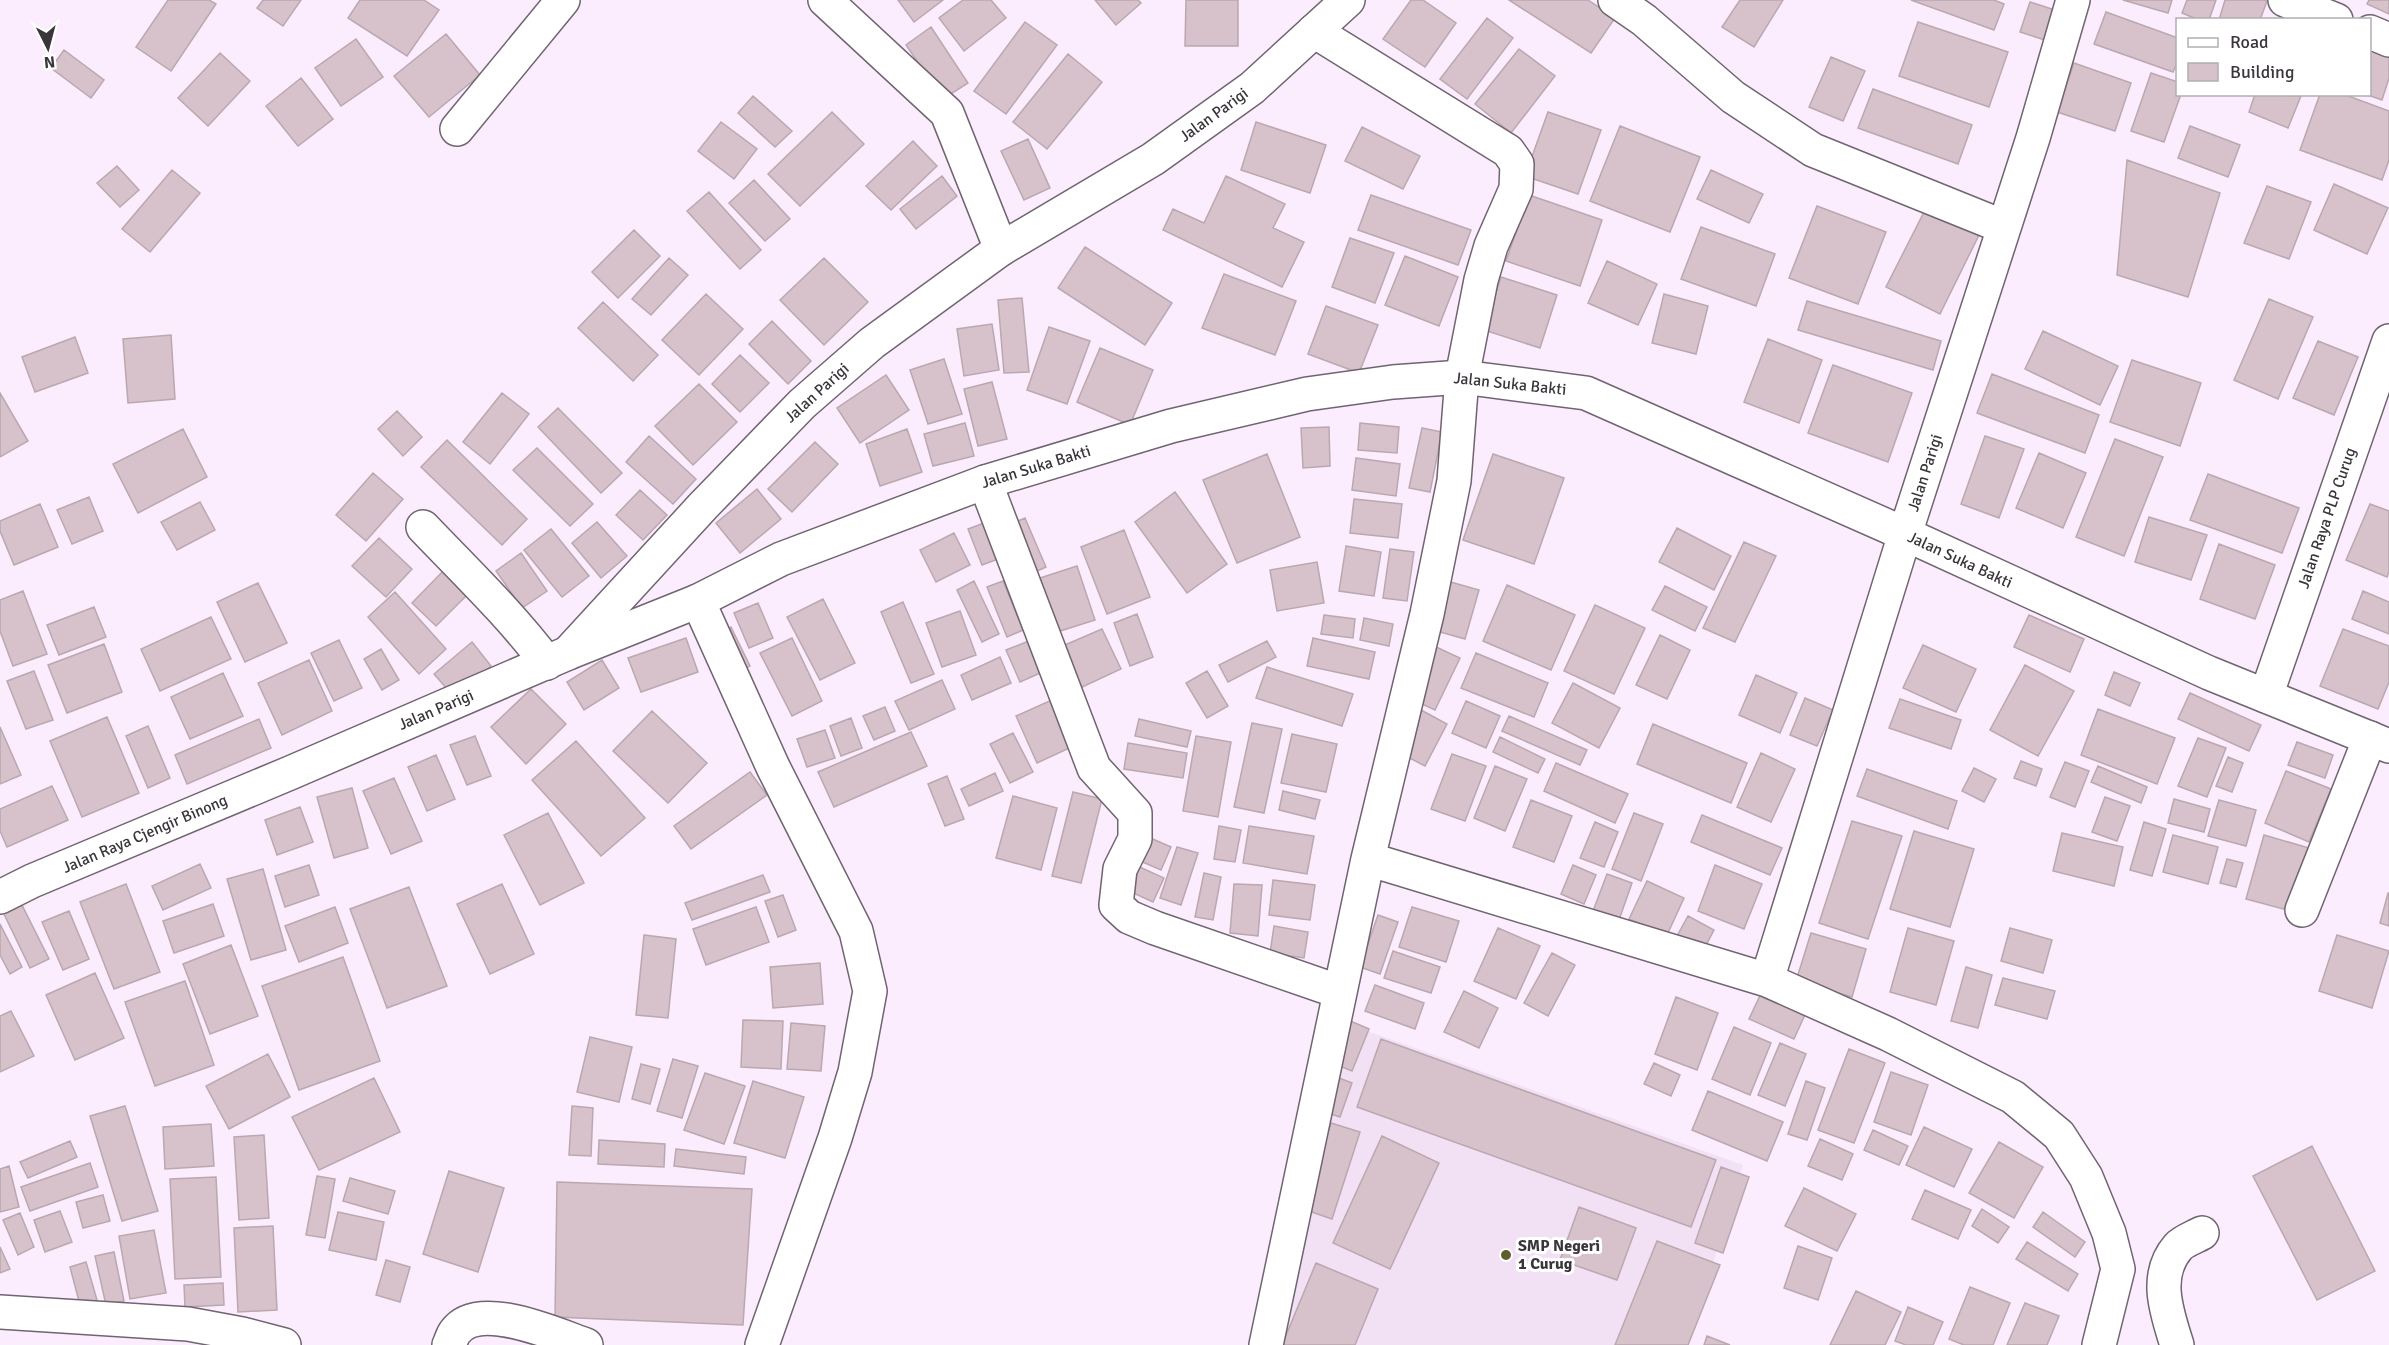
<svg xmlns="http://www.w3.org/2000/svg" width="2389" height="1345" viewBox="0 0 2389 1345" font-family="Signika,sans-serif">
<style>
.built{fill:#f2e0f5}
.building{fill:#d7c2cb;stroke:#bba7af;stroke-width:1.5}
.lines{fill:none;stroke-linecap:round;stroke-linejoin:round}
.minor-casing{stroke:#706471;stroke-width:36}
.tertiary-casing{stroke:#706471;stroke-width:36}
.secondary-casing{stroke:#706471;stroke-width:36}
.minor{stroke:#fff;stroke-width:33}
.tertiary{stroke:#fff;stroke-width:33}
.secondary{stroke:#fff;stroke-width:33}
.poi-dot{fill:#5f5d2a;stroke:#fff;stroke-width:2}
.labels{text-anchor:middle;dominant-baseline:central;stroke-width:6;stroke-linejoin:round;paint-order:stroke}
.street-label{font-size:16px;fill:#3a353b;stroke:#fff}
.poi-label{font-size:16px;font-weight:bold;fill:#3a353b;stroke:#fff;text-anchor:start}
</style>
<rect width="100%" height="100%" fill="#fbedfd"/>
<path class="built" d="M1342,1022L1743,1165L1688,1345H1279Z"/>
<path class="building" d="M168,0H209L216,4L171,71L136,47Z
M263,0H301L283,26L257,8Z
M360,0H424L439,10L407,56L348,18Z
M898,0H943L914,22Z
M963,0H991L1006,18L964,51L939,18Z
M1095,0H1138L1141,3L1116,25Z
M1186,0H1238V46H1185Z
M1411,0H1423L1456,23L1425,67L1383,39Z
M1509,0H1588L1615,18L1591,53Z
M1740,0H1783L1754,47L1722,27Z
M1911,0H1994L2004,4L1994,30Z
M2123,0H2172L2168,13Z
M2187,0H2216L2209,20H2199L2182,13Z
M2225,0H2264L2267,1L2260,20H2219Z
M2369,0H2389V14L2367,4Z
M2030,2L2058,11L2048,41L2020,32Z
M2106,12L2178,38V61L2173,72L2094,44Z
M1487,18L1513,38L1467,99L1440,79Z
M1025,22L1057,45L1006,114L974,91Z
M1918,22L2008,52L1989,107L1899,76Z
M931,27L968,83L943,99L906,45Z
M446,34L480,75L429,117L394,76Z
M356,39L383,77L341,106L315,68Z
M2370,39L2389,46V78L2382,100L2365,94H2370Z
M1519,49L1555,76L1511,133L1475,104Z
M64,50L104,80L91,98L51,68Z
M220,53L250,81L208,126L178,98Z
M1068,54L1102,82L1047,149L1013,122Z
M1831,57L1865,71L1843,121L1809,107Z
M2074,63L2131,83L2115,131L2057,112Z
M2151,73L2178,82V94H2181L2164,142L2131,131Z
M301,78L333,119L298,146L266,106Z
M1873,89L1972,125L1958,164L1858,128Z
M2255,94L2301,96L2288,128L2249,112Z
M2320,94H2343L2389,111V160L2382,180L2300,150Z
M753,96L792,131L775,147L738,113Z
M832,112L864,144L800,206L768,174Z
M1548,112L1601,130L1578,194L1525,176Z
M721,122L757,149L734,179L698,151Z
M1256,122L1326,145L1310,193L1241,170Z
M1620,126L1700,157L1670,232L1590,201Z
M2190,126L2240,145L2228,177L2178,158Z
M1362,127L1420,156L1403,189L1345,161Z
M1028,139L1050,188L1024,200L1001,151Z
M913,141L937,166L891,210L866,186Z
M2127,160L2220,193L2188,297L2117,275Z
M117,166L139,190L120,207L97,183Z
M172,170L200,193L150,252L122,229Z
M1711,170L1763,194L1749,223L1697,199Z
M942,176L957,196L916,229L900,209Z
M1226,176L1285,204L1273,228L1304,242L1282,287L1163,230L1173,209L1204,223Z
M754,180L790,219L765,241L729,203Z
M2334,184L2388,208L2367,254L2314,230Z
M2267,186L2311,202L2289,259L2244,243Z
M709,192L761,250L740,269L687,211Z
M1371,195L1471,230L1458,265L1358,230Z
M1529,195L1602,220L1580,286L1506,261Z
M1817,206L1886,232L1858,304L1789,278Z
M1926,208L1979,235L1940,314L1886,287Z
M1701,227L1775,254L1756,306L1681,279Z
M634,230L660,256L618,298L592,272Z
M1350,238L1394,253L1375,303L1332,287Z
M1085,247L1172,303L1145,345L1058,288Z
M1405,256L1458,277L1439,326L1385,305Z
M669,258L688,275L651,315L632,299Z
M824,258L868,302L824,345L780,300Z
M1607,261L1657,284L1638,325L1588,303Z
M1224,274L1296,301L1275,355L1202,328Z
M1501,277L1557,295L1540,348L1484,330Z
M706,294L743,329L699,375L662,340Z
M1664,294L1708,306L1696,354L1652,343Z
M1022,298L1029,372L1004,373L998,300Z
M2269,299L2313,317L2278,399L2234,380Z
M1807,301L1941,341L1933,370L1798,330Z
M603,302L658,355L633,381L578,328Z
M1326,306L1378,325L1359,373L1308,354Z
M772,321L811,361L788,384L749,344Z
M992,324L999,370L964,376L957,329Z
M1049,327L1090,341L1067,404L1027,390Z
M2043,331L2118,366L2100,405L2025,369Z
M171,335L175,399L128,403L123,339Z
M75,337L88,373L35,392L22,357Z
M1768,339L1822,360L1799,423L1744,402Z
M2318,341L2358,357L2334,415L2293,398Z
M1100,348L1153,370L1130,425L1077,402Z
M740,355L769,383L740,412L712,384Z
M944,359L962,414L928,424L910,370Z
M2132,360L2201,383L2180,446L2110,422Z
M1833,365L1912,393L1888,462L1808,433Z
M1992,374L2099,415L2085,453L1977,413Z
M886,375L909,410L860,443L837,408Z
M992,382L1007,439L978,446L964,389Z
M699,384L737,422L693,465L655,426Z
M0,393L28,441L0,457Z
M502,393L529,414L490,464L463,442Z
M558,408L622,473L601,493L538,427Z
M397,411L422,437L403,456L378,429Z
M965,423L974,456L933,466L924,434Z
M1360,423L1399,427L1397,453L1358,450Z
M1329,427L1330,466L1303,468L1301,428Z
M1422,428L1442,432L1430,492L1409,488Z
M183,429L207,477L138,513L113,464Z
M907,429L922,472L880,486L866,444Z
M649,436L696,479L673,504L626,462Z
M1985,436L2024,449L1999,518L1961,504Z
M2115,439L2163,457L2124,556L2076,537Z
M447,440L527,519L502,545L421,467Z
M815,442L838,464L792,512L768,489Z
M537,448L593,504L570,526L513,470Z
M2039,453L2086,473L2063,528L2016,508Z
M1267,454L1300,537L1237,563L1203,480Z
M1493,454L1564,478L1534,564L1463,540Z
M1356,458L1400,464L1396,496L1352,490Z
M373,473L403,499L366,541L336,515Z
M2208,474L2299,508L2282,553L2190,520Z
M757,489L781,519L740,553L716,523Z
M640,490L667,515L643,540L616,515Z
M1175,492L1227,564L1187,593L1135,522Z
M89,497L103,531L72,544L57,510Z
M1354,499L1402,504L1398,538L1350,533Z
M200,502L215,530L177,550L161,522Z
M40,504L58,547L14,565L0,531V521Z
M2370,504L2389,511V572L2387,577L2346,560Z
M2149,517L2207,535L2191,580L2135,562Z
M1025,518L1046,567L1026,576L1004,527Z
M992,520L1006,556L982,565L968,529Z
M597,522L627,556L601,578L572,543Z
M1677,528L1731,556L1714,590L1659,562Z
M551,529L589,576L562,597L524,550Z
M1124,530L1150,597L1107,614L1081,547Z
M954,533L970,565L936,582L920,550Z
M379,538L412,569L386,597L352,566Z
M1744,542L1776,556L1735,642L1703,628Z
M2219,544L2275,565L2255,619L2200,599Z
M1346,546L1381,552L1374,596L1339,591Z
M1390,549L1414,552L1407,601L1383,598Z
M521,553L547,591L522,608L496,571Z
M1317,562L1324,603L1277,611L1270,570Z
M1077,566L1095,620L1057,632L1040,578Z
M447,567L471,591L436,626L412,603Z
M1440,579L1479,590L1465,639L1426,628Z
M974,581L999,634L982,642L957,590Z
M1003,581L1023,630L1007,637L987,587Z
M258,583L287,643L245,662L217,602Z
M1507,585L1575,615L1551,670L1483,641Z
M1665,586L1707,607L1695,631L1652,610Z
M23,591L47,654L13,666L0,631V600Z
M2363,591L2389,602V634L2352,619Z
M395,592L446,649L419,674L368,617Z
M823,599L855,663L820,680L787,617Z
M903,602L934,674L911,683L881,612Z
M758,603L773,638L749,648L734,613Z
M1595,605L1645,628L1614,694L1564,671Z
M94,607L106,637L59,655L47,625Z
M960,611L976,655L942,667L926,623Z
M1137,614L1153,657L1130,666L1114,623Z
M1324,615L1355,619L1353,638L1321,634Z
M2029,615L2084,639L2070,672L2014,647Z
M211,617L231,659L160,691L141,649Z
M1364,618L1393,624L1389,646L1360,640Z
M731,627L750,666L738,672L719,634Z
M1102,629L1121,669L1078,689L1058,648Z
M2343,629L2389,646V682L2378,709L2320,686Z
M1660,635L1690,650L1667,699L1636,685Z
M686,638L698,672L641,692L628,658Z
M792,638L822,701L792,716L760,653Z
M1313,638L1375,652L1369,679L1307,666Z
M1034,639L1047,670L1020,682L1006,650Z
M339,640L362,688L334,701L311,653Z
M1267,641L1276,657L1228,682L1219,665Z
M472,642L491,666L454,697L434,674Z
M104,644L122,692L67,713L48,665Z
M1923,645L1976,669L1956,712L1903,688Z
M1434,646L1460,658L1435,710L1409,698Z
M381,649L399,680L382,690L364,659Z
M1476,653L1548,683L1534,717L1461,688Z
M1000,657L1011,683L972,700L961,675Z
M309,660L332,711L282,735L258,683Z
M602,660L619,688L584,710L567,682Z
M2025,665L2074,691L2038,756L1990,730Z
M1267,667L1353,694L1342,726L1256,698Z
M34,671L53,720L26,729L7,681Z
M1207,671L1228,706L1207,718L1186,683Z
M2114,672L2140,683L2130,706L2105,695Z
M223,673L243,716L190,739L171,697Z
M1756,675L1797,693L1780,733L1739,715Z
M942,680L955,709L909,730L895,701Z
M1573,683L1620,708L1599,748L1552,723Z
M531,689L566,724L526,764L491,727Z
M2190,693L2261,725L2249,751L2178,719Z
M1805,698L1833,710L1817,746L1790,735Z
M1054,699L1076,745L1037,763L1016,716Z
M1900,699L1961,720L1951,749L1889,728Z
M1466,701L1500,716L1486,748L1452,733Z
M885,707L895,731L874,740L863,716Z
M2098,709L2175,738L2157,784L2081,755Z
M1421,710L1447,724L1425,766L1400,753Z
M652,711L707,763L668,803L613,751Z
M1509,716L1587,750L1580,765L1502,731Z
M107,717L139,793L82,817L50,741Z
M851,718L862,748L841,756L830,726Z
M259,719L271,748L187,784L175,755Z
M1139,719L1191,731L1187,747L1135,736Z
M1252,723L1282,729L1264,813L1234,807Z
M1653,724L1747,763L1731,803L1637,764Z
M148,726L170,778L148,788L126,736Z
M0,727L21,775L0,784Z
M825,730L835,758L807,767L797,739Z
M911,732L927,766L834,807L818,772Z
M1013,733L1033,772L1010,783L990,744Z
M1292,734L1337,744L1326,792L1281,783Z
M475,736L491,776L467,785L450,745Z
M1196,736L1231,742L1218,817L1183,811Z
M1500,737L1545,759L1538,773L1493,752Z
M2198,738L2226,748L2207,797L2178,786Z
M576,741L645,818L601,856L532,780Z
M2297,742L2333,755L2325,778L2288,765Z
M1128,743L1187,753L1183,778L1124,769Z
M1761,753L1795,769L1771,822L1737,807Z
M1452,754L1486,766L1465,821L1431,809Z
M436,755L455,799L427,811L408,767Z
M2228,757L2243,763L2232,792L2216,786Z
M2021,761L2042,769L2036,786L2014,778Z
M2065,762L2089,771L2075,807L2050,797Z
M1556,763L1628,794L1615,823L1544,791Z
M1495,766L1527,779L1505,831L1474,818Z
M2098,766L2147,787L2141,803L2091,782Z
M1974,768L1996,779L1984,802L1962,791Z
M1867,769L1957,801L1948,829L1857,796Z
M2286,771L2331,789L2309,842L2265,823Z
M750,772L767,795L691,849L674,826Z
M995,773L1003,791L969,806L961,789Z
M947,776L964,819L945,826L928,784Z
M394,778L422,841L391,854L363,791Z
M52,786L68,820L7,847L0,831V809Z
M352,788L368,848L334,858L317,797Z
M1283,791L1320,800L1315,819L1279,810Z
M1073,792L1102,799L1081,883L1052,876Z
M1013,796L1057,808L1041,870L996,858Z
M2105,797L2130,806L2117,841L2092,832Z
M2174,799L2210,809L2204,832L2168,823Z
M1531,800L1572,816L1554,862L1513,847Z
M2219,800L2256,810L2246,846L2208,836Z
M300,807L313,842L277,855L265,820Z
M548,813L584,883L540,905L504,835Z
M1634,813L1663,824L1641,881L1612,869Z
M1702,815L1782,848L1770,875L1691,842Z
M1852,821L1902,836L1868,939L1819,923Z
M1595,822L1618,832L1604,867L1580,858Z
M2144,822L2166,829L2152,876L2130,870Z
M1219,826L1241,830L1235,862L1214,859Z
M1249,826L1314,836L1307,874L1243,863Z
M1914,831L1974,849L1950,927L1890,909Z
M1139,833L1171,847L1161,870L1129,856Z
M2062,833L2123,847L2114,886L2053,871Z
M2173,835L2218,847L2208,884L2163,872Z
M2264,835L2309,848L2291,911L2246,899Z
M1177,847L1198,853L1181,905L1160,898Z
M2227,859L2243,863L2236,887L2220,883Z
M1131,863L1164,878L1153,902L1120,887Z
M200,864L211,888L163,910L152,886Z
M309,865L319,895L285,907L275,876Z
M1573,865L1596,875L1584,904L1561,894Z
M1715,865L1762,884L1744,929L1698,911Z
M263,869L286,950L251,960L227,879Z
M1204,873L1221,877L1213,920L1195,917Z
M1607,874L1632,883L1619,920L1593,911Z
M763,875L770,892L692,920L685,903Z
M1273,880L1315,885L1310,920L1269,915Z
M1647,881L1684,898L1667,935L1629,919Z
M126,884L160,972L114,989L80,902Z
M502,884L534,954L490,974L457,904Z
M1234,884L1262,885L1258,936L1230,933Z
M409,887L447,986L387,1008L350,909Z
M2388,893H2389V926L2380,923Z
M783,895L796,930L778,937L765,901Z
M213,904L224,936L174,953L163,921Z
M22,905L49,959L30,968L4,914Z
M335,907L348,943L299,962L285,926Z
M756,907L769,942L706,965L693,929Z
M1412,907L1459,921L1446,962L1399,947Z
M69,911L89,959L63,970L42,922Z
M1378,915L1398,922L1380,974L1360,967Z
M1688,916L1714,930L1703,951L1677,936Z
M0,924L22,967L10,974L0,955Z
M1274,926L1308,932L1304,958L1270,953Z
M1498,928L1540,946L1516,999L1474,981Z
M1908,928L1954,941L1936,1005L1890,992Z
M2010,928L2052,940L2043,973L2001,961Z
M1811,933L1866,949L1852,997L1796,981Z
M644,935L676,939L668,1018L636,1015Z
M2337,935L2389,951L2372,1008L2319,991Z
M231,945L258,1016L210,1034L183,964Z
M1393,951L1440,967L1431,993L1384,978Z
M1552,953L1575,965L1548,1016L1524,1003Z
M343,957L380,1061L299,1090L262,986Z
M820,963L823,1004L773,1008L770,967Z
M1966,967L1992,975L1978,1028L1951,1021Z
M95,973L124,1038L75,1060L46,995Z
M2003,978L2055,991L2047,1019L1995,1005Z
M185,981L214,1065L155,1086L125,1002Z
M1375,985L1424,1003L1415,1029L1365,1011Z
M1764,987L1808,1008L1794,1039L1749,1019Z
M1464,991L1498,1008L1479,1048L1444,1032Z
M1676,997L1718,1013L1697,1070L1655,1054Z
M11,1011L34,1056L0,1072V1016Z
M743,1020L783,1021L781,1069L741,1067Z
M1348,1020L1369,1029L1352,1071L1330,1062Z
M791,1023L825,1026L821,1071L787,1069Z
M1734,1027L1771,1043L1750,1095L1712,1079Z
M590,1037L632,1047L619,1102L577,1092Z
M1381,1039L1716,1160L1691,1227L1357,1107Z
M1780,1043L1806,1054L1785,1106L1758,1095Z
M1849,1049L1885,1063L1854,1143L1818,1130Z
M268,1054L290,1097L229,1129L206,1086Z
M673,1059L698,1066L682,1118L657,1111Z
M1654,1063L1680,1075L1671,1096L1644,1084Z
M641,1064L660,1069L650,1104L632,1099Z
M1891,1072L1928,1085L1911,1135L1874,1122Z
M705,1073L745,1086L724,1144L684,1130Z
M1331,1075L1352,1083L1340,1117L1319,1110Z
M374,1078L400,1132L319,1170L292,1117Z
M753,1081L804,1097L785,1158L734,1143Z
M1806,1081L1825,1088L1807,1140L1788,1134Z
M1708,1091L1783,1122L1767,1161L1692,1130Z
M125,1106L158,1211L122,1221L90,1116Z
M572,1106L593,1108L591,1156L569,1155Z
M1331,1123L1360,1132L1332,1219L1303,1209Z
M211,1124L214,1166L165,1169L163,1127Z
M1924,1127L1972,1149L1954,1187L1906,1165Z
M1873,1130L1908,1146L1899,1165L1864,1150Z
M264,1135L269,1218L239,1220L234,1137Z
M1382,1136L1439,1163L1390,1269L1333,1243Z
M1820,1139L1853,1154L1842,1180L1808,1166Z
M599,1140L665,1144L664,1167L598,1164Z
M70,1141L77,1157L28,1178L20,1162Z
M1999,1142L2043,1167L2014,1218L1969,1193Z
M2312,1146L2375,1271L2317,1300L2253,1176Z
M676,1149L746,1157L744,1174L674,1166Z
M90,1163L98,1187L30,1211L21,1187Z
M9,1166L19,1207L0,1212V1169Z
M1721,1167L1749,1177L1723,1253L1695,1243Z
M449,1171L504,1188L478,1272L423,1254Z
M317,1176L335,1179L325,1238L306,1235Z
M216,1177L221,1277L175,1279L170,1179Z
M350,1178L395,1191L388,1214L343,1201Z
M557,1182L752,1189L743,1325L555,1317Z
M1804,1188L1856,1214L1837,1251L1785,1226Z
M1925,1190L1971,1210L1958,1239L1912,1219Z
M103,1195L110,1221L83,1228L76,1202Z
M1579,1207L1636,1228L1617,1280L1560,1260Z
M1982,1209L2009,1227L1998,1243L1972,1226Z
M60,1211L72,1242L45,1252L34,1220Z
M338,1212L384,1222L376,1260L329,1250Z
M2043,1212L2085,1242L2075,1257L2033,1227Z
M20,1213L34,1247L18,1255L3,1220Z
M273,1226L277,1310L238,1312L234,1228Z
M154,1230L166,1293L130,1299L119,1236Z
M1657,1241L1720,1265L1688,1345H1615Z
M2027,1242L2078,1274L2068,1291L2016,1259Z
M1798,1246L1832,1258L1818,1300L1784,1288Z
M0,1247L10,1269L0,1273Z
M114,1252L124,1301L106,1305L95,1256Z
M386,1260L410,1267L400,1302L376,1295Z
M86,1262L97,1300L80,1305L70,1267Z
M1316,1263L1378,1289L1355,1345H1282Z
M223,1283L224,1305L185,1307L184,1285Z
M1970,1287L2010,1303L1993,1345H1964L1949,1339Z
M1856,1291L1901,1312L1885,1345H1830Z
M2025,1303L2059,1316L2047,1345H2007Z
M1908,1307L1943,1322L1933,1345H1906L1895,1341Z
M1707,1336L1730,1345H1704Z"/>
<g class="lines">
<g class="minor-casing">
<path id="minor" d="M825,0L947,113L1001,249
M1615,0L1644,20L1733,97L1813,150L2004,227
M2285,0L2336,20
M2370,32L2389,40
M457,129L563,0
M985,482L1094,768L1135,813V839L1120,869L1116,905L1129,917L1155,928L1340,992
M423,527C465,571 510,614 547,663
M698,601L773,767L856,931L870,991L855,1072L835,1138L762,1345
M2266,696L2389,341
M1368,859L1767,980L1888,1034L2013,1097L2059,1135L2086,1177L2109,1233L2118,1269L2099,1345
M2302,910L2370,738
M1767,980L1905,534L2033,138L2073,0
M0,1312L188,1324L242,1334L284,1345
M449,1345C451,1341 452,1336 455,1332C478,1299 557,1335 586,1345
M1266,1345L1368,859L1427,614L1454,481L1462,377L1481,280L1491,246L1516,189L1517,164L1508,151L1314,31
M2177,1345C2167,1313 2153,1276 2178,1247C2183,1241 2195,1237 2202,1233"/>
</g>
<g class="tertiary-casing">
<path id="tertiary" d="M568,653L703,506L802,404L872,343L1001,249L1153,159L1252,88L1348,0"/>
</g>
<g class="secondary-casing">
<path id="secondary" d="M0,897L32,881L290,773L568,653L698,601L781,559L985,482L1171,426L1307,394L1393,382L1462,377L1586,393L1905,534L2209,673L2389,746"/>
</g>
<use href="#minor" class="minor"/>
<use href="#tertiary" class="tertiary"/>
<use href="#secondary" class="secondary"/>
</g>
<circle class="poi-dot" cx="1506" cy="1255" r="6"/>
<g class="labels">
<g class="street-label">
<text transform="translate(1214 115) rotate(-36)">Jalan Parigi</text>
<text transform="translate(1510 384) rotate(6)">Jalan Suka Bakti</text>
<text transform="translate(817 393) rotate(-42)">Jalan Parigi</text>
<text transform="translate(1036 467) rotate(-17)">Jalan Suka Bakti</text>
<text transform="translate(1925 473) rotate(-72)">Jalan Parigi</text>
<text transform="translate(2327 518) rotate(-71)">Jalan Raya PLP Curug</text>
<text transform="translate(1960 560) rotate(25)">Jalan Suka Bakti</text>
<text transform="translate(436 710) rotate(-23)">Jalan Parigi</text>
<text transform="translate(145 834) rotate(-23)">Jalan Raya Cjengir Binong</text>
</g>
<g class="poi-label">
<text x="1518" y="1246">SMP Negeri<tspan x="1518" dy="18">1 Curug</tspan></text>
</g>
</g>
<rect x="2176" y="18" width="195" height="78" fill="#ffffff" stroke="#b0aeb1" stroke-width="1.5"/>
<rect x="2188" y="38" width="30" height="9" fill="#ffffff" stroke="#b0aeb1" stroke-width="1.5"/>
<text x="2230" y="48" font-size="18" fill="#3a353b">Road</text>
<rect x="2188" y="63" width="30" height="18" fill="#d7c2cb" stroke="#b0aeb1" stroke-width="1.5"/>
<text x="2230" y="78" font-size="18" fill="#3a353b">Building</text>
<g transform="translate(48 48) rotate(174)" stroke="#ffffff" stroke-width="4.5" paint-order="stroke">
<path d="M0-4.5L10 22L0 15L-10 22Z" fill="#3a353b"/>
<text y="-9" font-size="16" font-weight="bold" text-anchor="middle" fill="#3a353b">N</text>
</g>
</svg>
